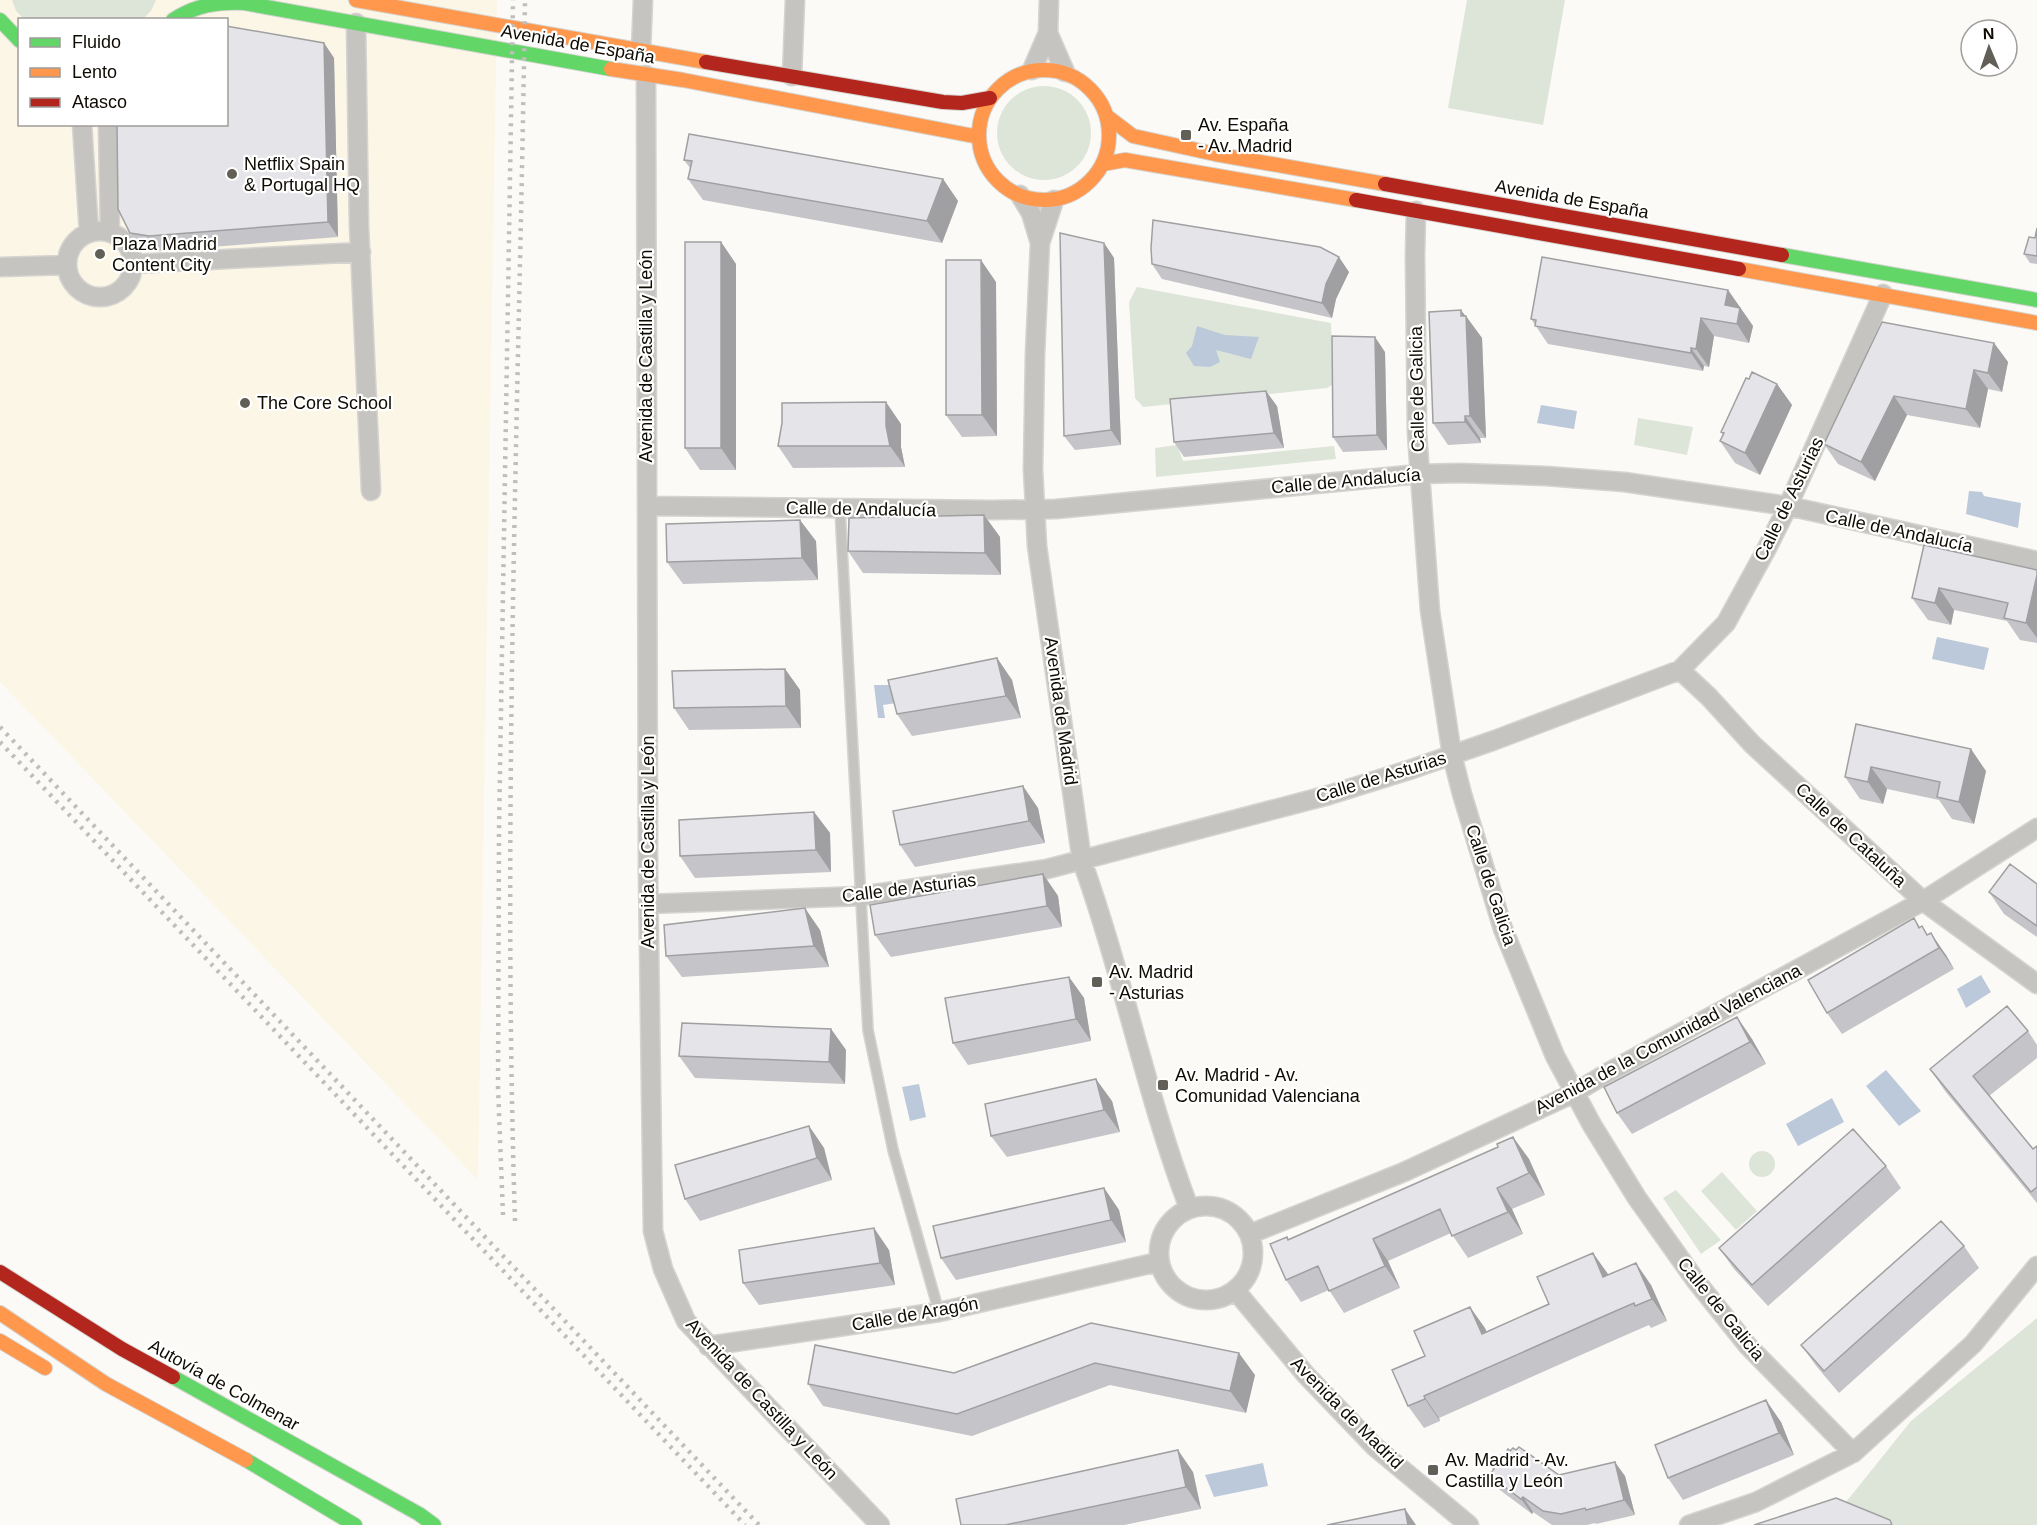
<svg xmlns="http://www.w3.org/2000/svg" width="2037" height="1525" viewBox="0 0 2037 1525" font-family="Arial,sans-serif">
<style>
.built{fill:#fcf6e7;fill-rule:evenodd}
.green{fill:#dde5d8}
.water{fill:#bcc9da}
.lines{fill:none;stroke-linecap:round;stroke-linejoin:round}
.lane-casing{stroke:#d5d4d0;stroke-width:12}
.street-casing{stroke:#d5d4d0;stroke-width:21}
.fast-casing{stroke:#d5d4d0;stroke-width:16}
.slow-casing{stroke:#d5d4d0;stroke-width:16}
.jam-casing{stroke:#d5d4d0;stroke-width:16}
.lane{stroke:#c6c4c0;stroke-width:9}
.street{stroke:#c6c4c0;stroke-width:18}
.fast{stroke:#63d668;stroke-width:14}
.slow{stroke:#ff974d;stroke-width:14}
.jam{stroke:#b3261e;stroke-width:14}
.rail{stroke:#bfbeba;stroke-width:4.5;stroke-dasharray:3 6;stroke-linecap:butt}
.wall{fill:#c5c4c8}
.shaded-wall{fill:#a0a0a2}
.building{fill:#e5e4e8;stroke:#a0a0a2;stroke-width:1.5}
.poi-dot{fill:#625f57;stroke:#fff;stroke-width:2}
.labels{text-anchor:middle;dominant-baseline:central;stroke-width:4.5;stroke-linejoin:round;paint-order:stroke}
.street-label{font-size:18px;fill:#0f0b02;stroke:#fff}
.poi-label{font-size:18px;fill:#0f0b02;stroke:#fff;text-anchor:start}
</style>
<rect width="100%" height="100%" fill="#fcfaf6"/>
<path class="built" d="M0,0H497L478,1180L0,682ZM20,20H226V124H20Z"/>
<path class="green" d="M12,0H156L151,11L143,19L25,20L16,11Z
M1467,0H1565L1543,125L1448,108Z
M997 133a47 47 0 1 1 94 0a47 47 0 1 1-94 0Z
M1137,287L1331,323L1333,384L1327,388L1143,407L1135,398L1129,302Z
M1638,418L1693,427L1687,455L1634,445Z
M1177,445L1183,461L1334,446L1336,459L1156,477L1155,448Z
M1749 1164a13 13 0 1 1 26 0a13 13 0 1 1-26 0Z
M1722,1172L1757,1211L1736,1230L1701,1191Z
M1676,1190L1721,1240L1701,1254L1663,1198Z
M2037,1318V1525H1771L1842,1507L1911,1421Z"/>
<path class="water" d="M1197,326L1225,335L1259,337L1251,359L1216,350L1220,362L1210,367L1194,366L1186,353L1192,346Z
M1541,405L1577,411L1574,429L1537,423Z
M1969,491L1982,492L1984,496L2021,503L2018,528L1966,514Z
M1937,637L1989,648L1984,670L1932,659Z
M874,685H900L903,702L883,705L885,718H878Z
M1981,975L1991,992L1966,1008L1957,989Z
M1886,1070L1921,1111L1899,1126L1866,1086Z
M919,1084L926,1117L910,1121L902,1087Z
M1832,1098L1844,1122L1798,1146L1786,1124Z
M1263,1463L1268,1486L1214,1497L1205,1475Z"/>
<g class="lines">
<g class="lane-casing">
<path id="lane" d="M840,509L868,1030L893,1150L939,1312"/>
</g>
<g class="street-casing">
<path id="street" d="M356,23L359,226L371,491
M1048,33L1065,72
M641,50L643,0
M1032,70L1048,33L1049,0
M646,75L648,870L653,1231L663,1269L686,1321L880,1525
M792,76L795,0
M82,124L89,232
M108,124L110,232
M1020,195L1031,213L1040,243
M1054,200L1040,243L1035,354L1033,469L1037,546L1082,861C1123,975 1146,1095 1189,1208
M1416,211L1415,256L1417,433L1430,611L1452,755L1462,794L1503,929L1555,1056L1592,1125L1637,1198L1696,1281L1748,1346L1853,1453
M67 264a33 33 0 1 1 66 0a33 33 0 1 1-66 0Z
M133,264L361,252
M0,267L67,265
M648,506L993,510L1056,509L1419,474L1460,473L1546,476L1624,482L1788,506L2037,561
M1680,670L1709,697L1752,744L1923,901L2037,984
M649,904L861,896L1047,869L1329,795L1409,770L1495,740L1680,670L1726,623L1766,550L1788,506L1883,294
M1159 1253a47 47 0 1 1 94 0a47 47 0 1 1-94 0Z
M1250,1234L1404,1172L1574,1093L1609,1072L1923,901L2037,828
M1235,1290L1306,1375L1375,1447L1469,1525
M708,1346L939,1312L1158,1262
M1689,1525L1756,1502L1853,1453L1973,1344L2037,1266"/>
</g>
<g class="fast-casing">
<path id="fast" d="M0,20L20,41
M173,20C196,5 217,2 244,3L611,69
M1782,255L2037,300
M173,1377L419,1514L434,1525
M246,1460L355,1525"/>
</g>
<g class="slow-casing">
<path id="slow" d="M356,0L706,62
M611,69L683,80L979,137
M979 135a65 65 0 1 1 130 0a65 65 0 1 1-130 0Z
M1108,117L1133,136L1215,154L1385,184
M1103,164L1125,160L1356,200
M1739,269L2037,323
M0,1313L106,1384L246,1460
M0,1341L45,1368"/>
</g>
<g class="jam-casing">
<path id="jam" d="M706,62L943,102L962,103L990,98
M1385,184L1782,255
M1356,200L1739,269
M0,1272L122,1349L173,1377"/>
</g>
<use href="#lane" class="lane"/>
<use href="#street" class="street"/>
<use href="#fast" class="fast"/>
<use href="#slow" class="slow"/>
<use href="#jam" class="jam"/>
<path class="rail" d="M0,727L759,1525
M0,742L745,1525
M503,1215L498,1087L499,831L513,0
M515,1221C502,814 519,407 525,0"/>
</g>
<path class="wall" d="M324,43L334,58L338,237L159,251L140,248L130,233Z
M684,160L943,179L958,201L942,243L703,200L688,179L690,168Z
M2037,228V264L2030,263L2024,254L2035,238Z
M721,242L736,264V470H700L685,448Z
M1104,243L1114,258L1121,445L1075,450L1064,436Z
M1152,264L1349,272L1336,299L1332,318L1162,279Z
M996,282L997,436L962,437L946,415Z
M1728,290L1753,326L1749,343L1714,336L1709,367L1704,366L1703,371L1548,344L1531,319Z
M1465,316L1482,338L1486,438H1480L1481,443L1448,445L1433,423Z
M1882,322L1994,343L2008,362L2002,392L1988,389L1980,428L1907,415L1875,481L1838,464L1824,444Z
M1385,352L1387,450L1343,452L1333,437Z
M1749,379L1777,384L1792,405L1760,475L1735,463L1720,441L1723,435L1721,432Z
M1277,406L1284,448L1184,457L1174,442Z
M901,424V447L905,467L793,468L778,446Z
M984,515L1000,537L1001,575L863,573L848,551Z
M816,541L818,580L683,584L667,562Z
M1924,545L2037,570V643L2020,640L2007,621L1954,610L1951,625L1928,620L1912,598Z
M997,658L1012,680L1021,718L912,736L897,714Z
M785,669L800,690L801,728L689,730L674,708Z
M1856,724L1986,771L1974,824L1952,819L1939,800L1887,789L1883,804L1860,799L1845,777Z
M1038,808L1045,843L915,867L900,845Z
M814,812L830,833L831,872L695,878L680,856Z
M1043,874L1058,896L1062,927L891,957L875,935Z
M2037,884V937L2004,914L1989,892Z
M1914,918L1920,927L1922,926L1928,935L1946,955L1954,969L1842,1034L1827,1013Z
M820,930L829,967L682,977L666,956Z
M1069,977L1084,998L1091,1041L968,1065L953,1043Z
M1737,1017L1752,1039L1766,1064L1632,1134L1617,1113Z
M831,1029L846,1050L845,1084L695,1078L679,1056Z
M2028,1031L2037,1045V1058L1989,1096L2033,1149L2037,1146V1203L1945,1091L1930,1069Z
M1112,1101L1120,1132L1007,1157L991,1136Z
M809,1126L824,1148L832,1180L700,1221L685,1199Z
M1513,1137L1529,1159L1545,1195L1512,1209L1523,1234L1468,1258L1451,1233L1388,1261L1400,1288L1344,1313L1329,1290L1301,1302L1286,1280L1287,1237L1288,1239L1498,1147Z
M1886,1166L1901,1188L1768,1306L1734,1269L1719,1248Z
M1104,1188L1119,1210L1126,1242L956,1280L941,1258Z
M1964,1246L1979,1268L1839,1393L1817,1367L1801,1345Z
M889,1250L895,1285L759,1305L743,1283Z
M1608,1275L1651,1285L1667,1321L1651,1328L1649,1325L1626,1335L1439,1418L1440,1421L1424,1428L1408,1406L1425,1356L1485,1328L1486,1332L1549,1304Z
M1091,1323L1255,1375L1246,1413L1110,1385L972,1436L823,1406L808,1384L954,1373Z
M1781,1422L1794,1455L1683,1500L1668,1478Z
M1510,1451L1559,1475L1625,1476L1635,1515L1596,1524L1595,1523L1587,1525H1552L1533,1512L1532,1514L1500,1490L1489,1475L1493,1470L1492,1467L1503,1457Z
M1193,1472L1201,1509L1124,1525H961Z"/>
<path class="shaded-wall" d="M324,43L334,58L338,237L328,222Z
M943,179L958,201L942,243L927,221Z
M721,242L736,264V470L721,448Z
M1104,243L1114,258L1121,445L1111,430Z
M1339,257L1349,272L1336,299L1332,318L1322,303L1326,284Z
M981,260L996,282L997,436L982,415Z
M1728,290L1753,326L1749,343L1725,305Z
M1461,310L1467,318L1466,316L1482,338L1486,438L1470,416Z
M1701,318L1714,336L1709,367L1696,349Z
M1375,337L1385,352L1387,450L1377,435Z
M1994,343L2008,362L2002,392L1988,373Z
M1691,348L1704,366L1703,371L1691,353Z
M1974,370L1988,389L1980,428L1966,409Z
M1777,384L1792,405L1760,475L1745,453Z
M1266,391L1277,406L1284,448L1274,433Z
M1894,396L1907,415L1875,481L1861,462Z
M886,402L901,424V447L905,467L890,446L886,426Z
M1465,416L1480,438L1481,443L1465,422Z
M984,515L1000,537L1001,575L985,553Z
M800,520L816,541L818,580L802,558Z
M2037,575V638L2026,623Z
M1939,588L1954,610L1951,625L1935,603Z
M997,658L1012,680L1021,718L1006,696Z
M785,669L800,690L801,728L786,706Z
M1971,749L1986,771L1974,824L1959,802Z
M1871,767L1887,789L1883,804L1868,782Z
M1023,786L1038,808L1045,843L1029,821Z
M814,812L830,833L831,872L816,850Z
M1043,874L1058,896L1062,927L1047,906Z
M805,908L820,930L829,967L814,946Z
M1931,933L1946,955L1954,969L1939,948Z
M1069,977L1084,998L1091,1041L1076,1019Z
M1737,1017L1752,1039L1766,1064L1750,1042Z
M831,1029L846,1050L845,1084L829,1062Z
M1096,1079L1112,1101L1120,1132L1104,1110Z
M809,1126L824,1148L832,1180L817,1158Z
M1513,1137L1529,1159L1545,1195L1529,1173Z
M1104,1188L1119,1210L1126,1242L1111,1220Z
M1497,1188L1512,1209L1523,1234L1508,1212Z
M874,1228L889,1250L895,1285L880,1263Z
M1373,1239L1388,1261L1400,1288L1385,1266Z
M1593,1253L1608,1274L1619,1299L1603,1277Z
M1636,1263L1651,1285L1667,1321L1652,1299Z
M1470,1307L1485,1328L1497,1356L1482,1334Z
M1239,1353L1255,1375L1246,1413L1230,1391Z
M1424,1396L1439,1418L1440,1421L1425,1399Z
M1766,1400L1781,1422L1794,1455L1779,1433Z
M1178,1450L1193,1472L1201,1509L1186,1487Z
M1615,1462L1625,1476L1635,1515L1624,1500Z
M1523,1497L1533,1512L1532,1514L1521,1499Z
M1405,1509L1416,1525H1408Z"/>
<path class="building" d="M226,26L324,43L328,222L149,236L130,233L118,209L117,124H226Z
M689,134L943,179L927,221L688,179L692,161L684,160Z
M1153,220L1320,247L1339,257L1326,284L1322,303L1152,264L1151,248Z
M2037,228V256L2024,254L2029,237L2035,238Z
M1060,233L1104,243L1111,430L1064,436Z
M685,242H721V448H685Z
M1542,257L1728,290L1725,305L1740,308L1737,324L1701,318L1696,349L1691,348V353L1535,326L1536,320L1531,319Z
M946,260H981L982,415H946Z
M1461,310V316H1466L1470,416H1465V422L1433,423L1429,312Z
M1882,322L1994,343L1988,373L1974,370L1966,409L1894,396L1861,462L1824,444Z
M1332,336L1375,337L1377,435L1333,437Z
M1752,372L1777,384L1745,453L1720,441L1724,433L1721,432L1728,417L1746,378L1749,379Z
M1266,391L1274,433L1174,442L1170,399Z
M886,402V426L890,446H778L782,423V403Z
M984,515L985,553L848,551L849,518Z
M800,520L802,558L667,562L666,524Z
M1924,545L2037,570V575L2026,623L2004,618L2008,603L1939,588L1935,603L1912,598Z
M997,658L1006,696L897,714L888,680Z
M785,669L786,706L674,708L672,671Z
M1856,724L1971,749L1959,802L1937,797L1940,782L1871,767L1868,782L1845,777Z
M1023,786L1029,821L900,845L893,811Z
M814,812L816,850L680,856L679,820Z
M2010,864L2037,884V926L1989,892Z
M1043,874L1047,906L875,935L870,905Z
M805,908L814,946L666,956L664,925Z
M1914,918L1919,928L1922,926L1927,935L1931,933L1939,948L1827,1013L1808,980Z
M1069,977L1076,1019L953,1043L945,998Z
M2007,1006L2028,1031L1973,1076L2033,1149L2037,1146V1187L2031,1192L1930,1069Z
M1737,1017L1750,1042L1617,1113L1604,1087Z
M682,1023L831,1029L829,1062L679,1056Z
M1096,1079L1104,1110L991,1136L985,1104Z
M809,1126L817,1158L685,1199L675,1165Z
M1853,1129L1886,1166L1752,1285L1719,1248Z
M1513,1137L1529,1173L1497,1188L1508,1212L1452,1236L1440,1209L1373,1239L1385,1266L1329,1291L1318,1266L1286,1280L1270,1244L1287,1237L1288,1240L1498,1147L1497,1144Z
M1104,1188L1111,1220L941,1258L933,1226Z
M1941,1221L1964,1246L1824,1371L1801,1345Z
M874,1228L880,1263L743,1283L739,1250Z
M1593,1253L1603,1277L1636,1263L1652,1299L1635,1306L1634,1303L1611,1313L1424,1396L1425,1399L1408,1406L1392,1370L1425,1356L1414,1331L1470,1307L1482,1334L1549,1304L1537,1277Z
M1091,1323L1239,1353L1230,1391L1095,1363L957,1414L808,1384L815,1345L954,1373Z
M1766,1400L1779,1433L1668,1478L1655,1445Z
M1519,1447L1559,1475L1615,1462L1624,1500L1586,1510L1585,1508L1561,1514L1543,1511L1523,1497L1521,1499L1489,1475L1494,1469L1492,1467L1501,1455L1503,1457L1508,1449L1510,1451L1513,1448L1516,1450Z
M1178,1450L1186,1487L1005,1525H961L956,1499Z
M1836,1498L1890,1520L1892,1525H1754Z
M1405,1509L1408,1525H1327Z"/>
<g class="poi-dot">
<rect x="1180" y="129" width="12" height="12" rx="3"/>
<circle cx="232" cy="174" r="6"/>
<circle cx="100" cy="254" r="6"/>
<circle cx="245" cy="403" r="6"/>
<rect x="1091" y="976" width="12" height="12" rx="3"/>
<rect x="1157" y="1079" width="12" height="12" rx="3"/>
<rect x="1427" y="1464" width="12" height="12" rx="3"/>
</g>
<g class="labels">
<g class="street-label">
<text transform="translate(578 44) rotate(10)">Avenida de España</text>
<text transform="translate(1572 199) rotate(10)">Avenida de España</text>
<text transform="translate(646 356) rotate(-90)">Avenida de Castilla y León</text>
<text transform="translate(1417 389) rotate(-91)">Calle de Galicia</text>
<text transform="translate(1346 481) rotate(-5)">Calle de Andalucía</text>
<text transform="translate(1789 499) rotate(-64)">Calle de Asturias</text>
<text transform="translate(861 509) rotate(1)">Calle de Andalucía</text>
<text transform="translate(1899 531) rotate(12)">Calle de Andalucía</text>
<text transform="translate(1061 711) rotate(82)">Avenida de Madrid</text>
<text transform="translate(1381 777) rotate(-17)">Calle de Asturias</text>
<text transform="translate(1851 835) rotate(43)">Calle de Cataluña</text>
<text transform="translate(648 842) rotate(-90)">Avenida de Castilla y León</text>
<text transform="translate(1491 885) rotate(72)">Calle de Galicia</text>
<text transform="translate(909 888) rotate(-7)">Calle de Asturias</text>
<text transform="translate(1668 1039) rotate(-28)">Avenida de la Comunidad Valenciana</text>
<text transform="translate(1721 1309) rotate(51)">Calle de Galicia</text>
<text transform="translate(915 1314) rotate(-10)">Calle de Aragón</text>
<text transform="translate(224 1385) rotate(29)">Autovía de Colmenar</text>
<text transform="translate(762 1399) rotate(47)">Avenida de Castilla y León</text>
<text transform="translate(1347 1413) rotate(45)">Avenida de Madrid</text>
</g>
<g class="poi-label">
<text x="1198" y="125">Av. España<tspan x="1198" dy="21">- Av. Madrid</tspan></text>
<text x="244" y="164">Netflix Spain<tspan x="244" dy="21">&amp; Portugal HQ</tspan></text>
<text x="112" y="244">Plaza Madrid<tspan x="112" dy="21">Content City</tspan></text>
<text x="257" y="403">The Core School</text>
<text x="1109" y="972">Av. Madrid<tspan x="1109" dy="21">- Asturias</tspan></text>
<text x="1175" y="1075">Av. Madrid - Av.<tspan x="1175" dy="21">Comunidad Valenciana</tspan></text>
<text x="1445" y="1460">Av. Madrid - Av.<tspan x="1445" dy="21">Castilla y León</tspan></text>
</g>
</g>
<rect x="18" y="18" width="210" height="108" fill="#ffffff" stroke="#9f9d9a" stroke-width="1.5"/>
<rect x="30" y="38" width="30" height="9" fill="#63d668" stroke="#9f9d9a" stroke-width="1.5"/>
<text x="72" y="48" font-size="18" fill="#0f0b02">Fluido</text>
<rect x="30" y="68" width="30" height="9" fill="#ff974d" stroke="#9f9d9a" stroke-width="1.5"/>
<text x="72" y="78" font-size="18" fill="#0f0b02">Lento</text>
<rect x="30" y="98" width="30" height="9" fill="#b3261e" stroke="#9f9d9a" stroke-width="1.5"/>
<text x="72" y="108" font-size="18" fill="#0f0b02">Atasco</text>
<g transform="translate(1989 48) rotate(358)"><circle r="28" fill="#ffffff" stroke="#9f9d9a" stroke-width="1.5"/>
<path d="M0-4.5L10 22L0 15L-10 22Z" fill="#625f57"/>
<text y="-9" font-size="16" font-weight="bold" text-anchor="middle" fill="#0f0b02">N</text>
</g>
</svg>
